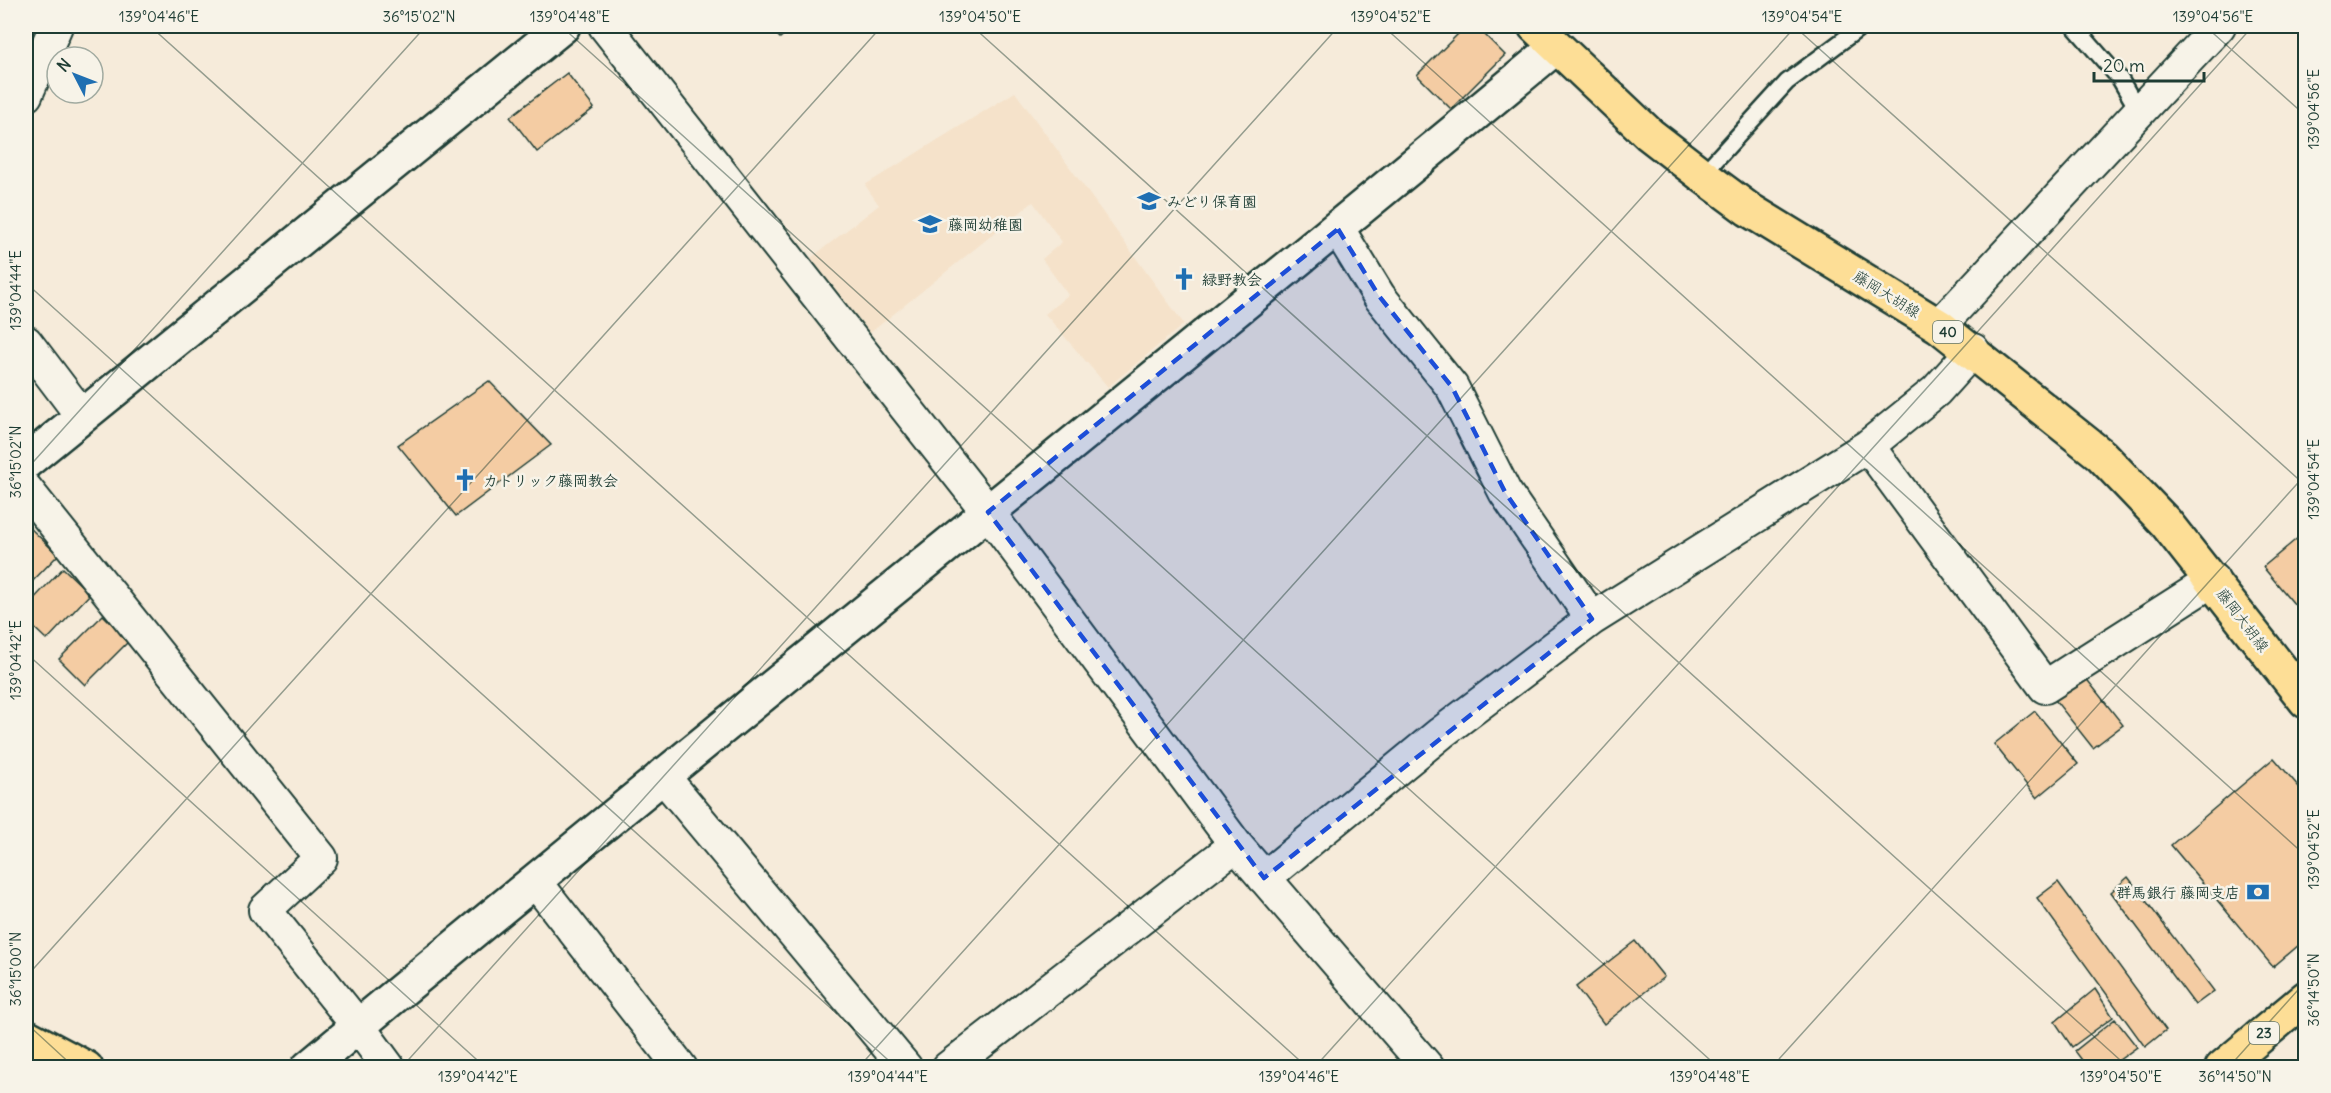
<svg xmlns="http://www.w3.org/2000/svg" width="2331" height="1093" viewBox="0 0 2331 1093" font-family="Delius,'Klee One',sans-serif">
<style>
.built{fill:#f5e2ca}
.building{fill:#f4cca3;stroke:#1f3d34;stroke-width:1.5}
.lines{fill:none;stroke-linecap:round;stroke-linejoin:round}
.service-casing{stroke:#1f3d34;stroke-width:20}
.minor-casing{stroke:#1f3d34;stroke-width:36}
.tertiary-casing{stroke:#1f3d34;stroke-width:38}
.primary-casing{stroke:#1f3d34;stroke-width:38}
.service{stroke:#f7f3e8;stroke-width:15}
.minor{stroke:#f7f3e8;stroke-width:32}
.tertiary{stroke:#f7f3e8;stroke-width:33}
.primary{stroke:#fdde96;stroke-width:33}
.marked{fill:#1d4ed8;fill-opacity:0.2;stroke:#1d4ed8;stroke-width:4.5;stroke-dasharray:12 8;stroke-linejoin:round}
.ticks{fill:none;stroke:#1f3d34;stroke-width:1.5;stroke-opacity:0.45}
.labels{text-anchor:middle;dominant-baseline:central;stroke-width:5;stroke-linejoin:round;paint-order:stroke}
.shield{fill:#f7f3e8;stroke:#60746a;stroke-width:1.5}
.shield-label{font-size:14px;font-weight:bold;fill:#1f3d34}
.poi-label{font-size:15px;font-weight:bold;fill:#1f3d34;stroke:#f7f3e8;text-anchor:start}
.street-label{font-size:15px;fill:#1f3d34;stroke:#f7f3e8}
.neatline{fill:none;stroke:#1f3d34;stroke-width:2}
.ticks-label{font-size:15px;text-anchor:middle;fill:#1f3d34}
</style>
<rect width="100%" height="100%" fill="#f6ebda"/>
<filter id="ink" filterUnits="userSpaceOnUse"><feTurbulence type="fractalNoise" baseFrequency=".0167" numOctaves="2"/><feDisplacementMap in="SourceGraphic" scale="12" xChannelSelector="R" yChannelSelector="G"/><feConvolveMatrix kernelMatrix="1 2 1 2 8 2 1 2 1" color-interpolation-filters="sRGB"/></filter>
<g filter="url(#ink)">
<path class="built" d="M1015,92L1184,324L1108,387L1045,314L1068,295L1042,259L1062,242L1033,202L870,333L811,258L879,205L865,185Z"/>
<path class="building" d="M768,26H794L780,38Z
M1466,26H1476L1505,55L1451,109L1417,75Z
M567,73L594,108L537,152L510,117Z
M489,381L551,445L456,516L398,445Z
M26,524L58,555L26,588Z
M2306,531V618L2263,567Z
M63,568L90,594L47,640L26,620V607Z
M103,615L129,641L85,685L59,659Z
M2085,677L2123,725L2093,748L2055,700Z
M2035,711L2078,764L2037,798L1994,744Z
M2274,758L2306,795V939L2273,967L2171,845Z
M2128,877L2214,991L2195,1005L2111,892Z
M2058,882L2166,1030L2145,1047L2037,898Z
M1635,941L1664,977L1604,1024L1576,987Z
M2095,989L2113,1017L2072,1047L2055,1022Z
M2115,1019L2137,1047L2108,1068H2088L2075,1051Z"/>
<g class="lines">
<g class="service-casing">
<path id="service" d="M2074,26L2120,79L2138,110
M1702,175L1787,82L1862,26"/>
</g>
<g class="minor-casing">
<path id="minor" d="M605,26L988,512L1236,845L1428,1068
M26,95L56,26
M1338,229L1379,296L1452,387L1505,492L1592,619
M1939,326L2219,26
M26,342L82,416
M1868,446L2045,687L2213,580
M26,489L321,858L265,910L358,1026L389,1068
M662,775L906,1068
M1264,878L1441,733L1592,619L1868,446L1936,391L1973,350
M535,881L681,1068
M948,1068L1236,845"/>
</g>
<g class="tertiary-casing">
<path id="tertiary" d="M26,462L563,26
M308,1068C721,724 1143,391 1556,47"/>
</g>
<g class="primary-casing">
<path id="primary" d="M1535,26L1649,134L1702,175L1748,209L1939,326L2101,455L2166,523L2306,701
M26,1036L86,1068
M2222,1068L2306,998"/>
</g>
<use href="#service" class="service"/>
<use href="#minor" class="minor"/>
<use href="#tertiary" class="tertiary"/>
<use href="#primary" class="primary"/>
</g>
</g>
<path class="marked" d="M1338,229L1379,296L1452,387L1505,492L1592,619L1264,878L988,512Z"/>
<path class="ticks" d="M150,26L1308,1068M561,26L1719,1068M972,26L2129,1068M1383,26L2306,856M1794,26L2306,486M2205,26L2306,116M26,283L897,1068M26,470L426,26M26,653L486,1068M26,977L882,26M26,1023L75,1068M401,1068L1339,26M858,1068L1796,26M1314,1068L2253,26M1771,1068L2306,474M2228,1068L2306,981"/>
<defs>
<g id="school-bare" transform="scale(1.8)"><path d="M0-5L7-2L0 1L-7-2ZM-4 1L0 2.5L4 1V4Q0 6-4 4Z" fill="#1f6fb2" stroke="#f7f3e8" stroke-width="2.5" paint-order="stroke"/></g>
<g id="church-bare" transform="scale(1.8)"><path d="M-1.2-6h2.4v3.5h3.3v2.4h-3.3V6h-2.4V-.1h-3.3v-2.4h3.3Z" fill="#1f6fb2" stroke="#f7f3e8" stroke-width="2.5" paint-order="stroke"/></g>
<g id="bank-bare" transform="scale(1.8)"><path d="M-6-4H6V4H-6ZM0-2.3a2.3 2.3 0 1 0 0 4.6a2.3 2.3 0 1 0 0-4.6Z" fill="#1f6fb2" stroke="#f7f3e8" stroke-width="2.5" paint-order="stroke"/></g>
</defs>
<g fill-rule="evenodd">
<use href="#school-bare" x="1149" y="201"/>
<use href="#school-bare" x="930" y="224"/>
<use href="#church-bare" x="1184" y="279"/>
<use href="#church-bare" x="465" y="480"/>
<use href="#bank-bare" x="2258" y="892"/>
</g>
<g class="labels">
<g class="shield">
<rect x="1933" y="321" width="30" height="22" rx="4.5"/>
<rect x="2249" y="1022" width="30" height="22" rx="4.5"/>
</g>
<g class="shield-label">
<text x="1948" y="332">40</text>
<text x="2264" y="1033">23</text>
</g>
<g class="poi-label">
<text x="1167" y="201">みどり保育園</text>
<text x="948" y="224">藤岡幼稚園</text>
<text x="1202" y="279">緑野教会</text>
<text x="483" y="480">カトリック藤岡教会</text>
<text x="2240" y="892" text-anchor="end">群馬銀行 藤岡支店</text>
</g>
<g class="street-label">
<text transform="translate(1887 294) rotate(32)">藤岡大胡線</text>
<text transform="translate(2243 620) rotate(53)">藤岡大胡線</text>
</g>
</g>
<rect width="2331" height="1093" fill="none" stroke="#f7f3e8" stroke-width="66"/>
<g transform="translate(75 75) rotate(312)"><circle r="28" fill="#f7f3e8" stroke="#a1aaa0" stroke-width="1.5"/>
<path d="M0-4.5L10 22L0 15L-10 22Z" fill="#1f6fb2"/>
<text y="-9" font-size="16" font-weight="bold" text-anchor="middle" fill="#1f3d34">N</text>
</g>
<path d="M2094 72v9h110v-9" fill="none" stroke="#1f3d34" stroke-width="3"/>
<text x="2103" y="72" font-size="18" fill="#1f3d34" stroke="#f7f3e8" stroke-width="4.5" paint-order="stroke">20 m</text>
<rect x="33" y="33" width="2265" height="1027" class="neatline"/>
<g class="ticks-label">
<text x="159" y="22">139°04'46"E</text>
<text x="419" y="22">36°15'02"N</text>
<text x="570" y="22">139°04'48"E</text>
<text x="980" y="22">139°04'50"E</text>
<text x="1391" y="22">139°04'52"E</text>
<text x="1802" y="22">139°04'54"E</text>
<text x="2213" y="22">139°04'56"E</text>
<text transform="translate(2314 109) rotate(-90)" y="5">139°04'56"E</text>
<text transform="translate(16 290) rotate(-90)" y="5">139°04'44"E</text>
<text transform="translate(16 462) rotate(-90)" y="5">36°15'02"N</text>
<text transform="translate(2314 479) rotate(-90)" y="5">139°04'54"E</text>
<text transform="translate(16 660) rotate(-90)" y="5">139°04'42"E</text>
<text transform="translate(2314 849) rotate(-90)" y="5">139°04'52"E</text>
<text transform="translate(16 969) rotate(-90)" y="5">36°15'00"N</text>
<text transform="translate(2314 990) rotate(-90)" y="5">36°14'50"N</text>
<text x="478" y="1082">139°04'42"E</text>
<text x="888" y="1082">139°04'44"E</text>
<text x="1299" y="1082">139°04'46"E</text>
<text x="1710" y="1082">139°04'48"E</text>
<text x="2121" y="1082">139°04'50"E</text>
<text x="2235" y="1082">36°14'50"N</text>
</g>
</svg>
